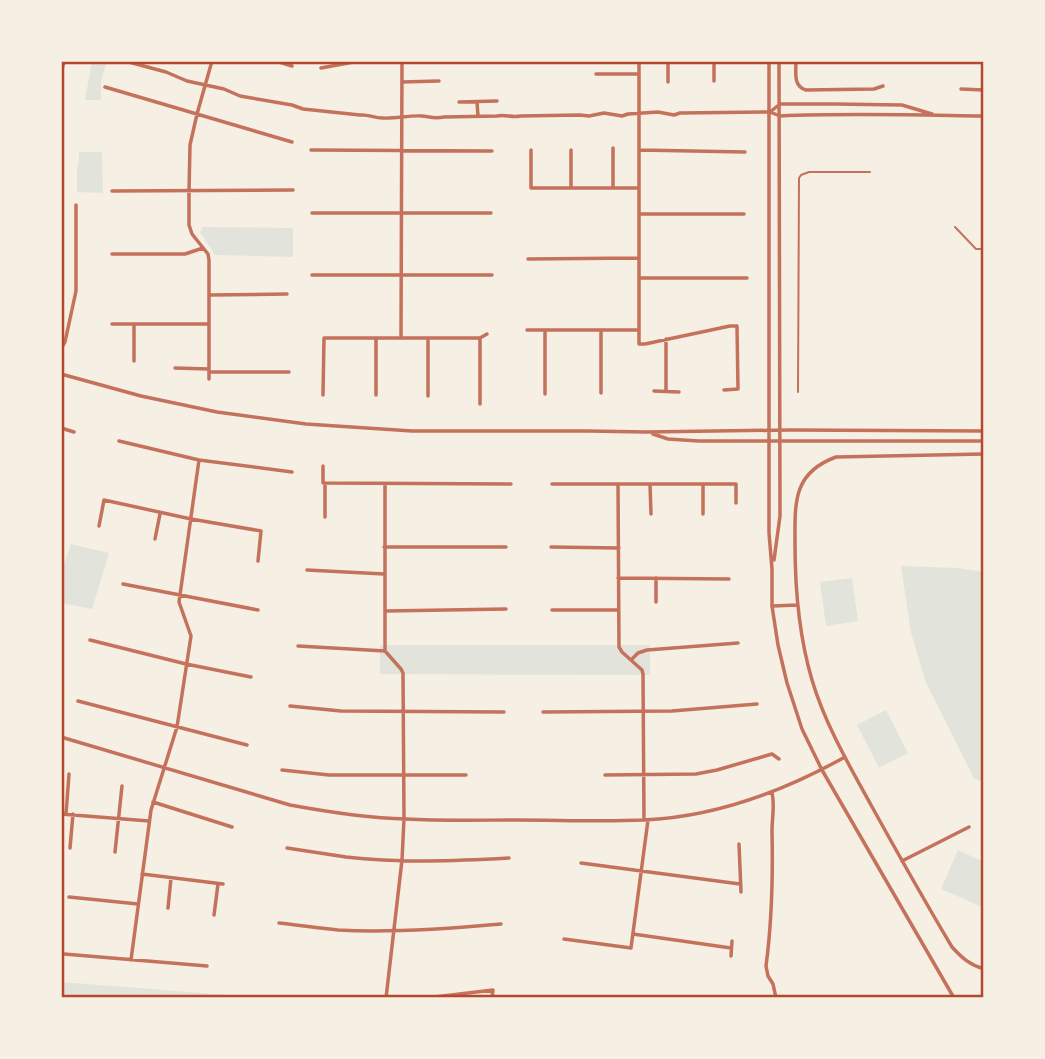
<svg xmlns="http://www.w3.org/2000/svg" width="1045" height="1059" viewBox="0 0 1045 1059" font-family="'Varela Round',sans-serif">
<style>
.green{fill:#e2e4dc}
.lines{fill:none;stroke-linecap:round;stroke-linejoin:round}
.service{stroke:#c5725c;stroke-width:2}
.minor{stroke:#c5725c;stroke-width:3.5}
.tertiary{stroke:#c5725c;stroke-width:3.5}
.neatline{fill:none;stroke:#b5482f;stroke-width:2.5}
</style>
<rect width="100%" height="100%" fill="#f6efe4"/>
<path class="green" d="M92,61L106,63L101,82V100H85Z
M79,152H102L103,193L77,192V168L79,162Z
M203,227L293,228V257L215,255L200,232Z
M71,544L109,553L92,609L61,603V573Z
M901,566L957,568L984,572V783L974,778L926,683L911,633Z
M852,578L858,621L826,626L820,582Z
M380,645H650V675L380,674Z
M886,710L908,753L879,768L857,725Z
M958,850L984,862V897L980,906L941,889Z
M61,982L228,995V998H61Z"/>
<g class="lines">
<path class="service" d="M955,227L976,249H984
M798,392L799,178L801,175L809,172H870"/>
<path class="minor" d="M125,61L166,72L187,81L224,89L240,96L292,105L303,109L360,115C368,114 374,118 382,118C395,119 409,115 422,116C430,117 435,119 444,117L497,116C505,114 512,118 520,116L580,115L589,116L604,113L622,116L628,114L658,112L674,115L680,113L769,112
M276,61L292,66
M639,61V344H645L730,326H737L738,389L724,390
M668,61V82
M714,61V81
M796,61C796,73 793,86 806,90L874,89L883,86
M321,68L359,61
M61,74L64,61
M596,74H639
M402,82L439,81
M105,87L292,142
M961,89L984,90
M459,102L497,101
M477,102L478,116
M311,150L492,151
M531,150V188H638
M639,150L745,152
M571,188V150
M613,188V148
M112,191L293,190
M312,213H491
M639,214H744
M112,254H185L203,248
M528,259L638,258
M312,275H492
M639,278H747
M209,295L287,294
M112,324H209
M134,324V361
M527,330H639
M601,330V393
M401,338L402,61
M480,338L487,334
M666,339V391
M61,349L65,342L76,291V205
M175,368L209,369
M209,372H289
M209,379V260L208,254L192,234L189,225V191L190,145L197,114L212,61
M654,391L679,392
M545,394V330
M323,395L324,338H480V404
M376,395V338
M428,396V338
M61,428L74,432
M119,441L199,460L292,472
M984,454L836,457C792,473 795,504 795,544C795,590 799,636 812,680C825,724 849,765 871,805C897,852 924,900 952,947C962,958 970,965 984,969
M323,466V483L511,484
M385,484V651L401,669L403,673L404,819L402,860L386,998
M552,484H736V503
M618,484L619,647L622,652L642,670L643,674L644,820
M650,484L651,514
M703,514V484
M325,517V483
M99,526L104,500L191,519L261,531L258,561
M155,539L160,514
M384,547H506
M551,547L619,548
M307,570L384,574
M618,578L729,579
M656,578V602
M123,584L258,610
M772,606L798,605
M552,610H618
M386,611L506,609
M90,640L186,664L251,677
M298,646L385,651
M632,659L638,653L647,650L738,643
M78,701L247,745
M290,706L341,711L504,712
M543,712L672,711L757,704
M61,737L290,805C328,812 367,818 406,819C443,821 480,820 517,820C559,820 602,822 644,820C714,817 784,791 845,757
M282,770L329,775H466
M605,775L696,774L717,770L772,754L779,759
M772,793C775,805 772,818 772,831C773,876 772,921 766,966L768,976L773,984L776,998
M153,802L232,827
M61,814L149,821
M66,814L69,774
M739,844L741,892
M70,848L73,814
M287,848C307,851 326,854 346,857C400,863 455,861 509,858
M115,852L122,786
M902,861L969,827
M581,863L740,884
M142,874L223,884
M69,897L138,904
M168,908L171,878
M214,915L218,884
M279,923C298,925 318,928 338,930C392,933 447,929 501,924
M633,934L731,948
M564,939L631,948L648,820
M64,954L207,966
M731,956L732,941
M131,960L151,810L177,727L191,636L179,602L199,460
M426,998L493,990L492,998"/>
<path class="tertiary" d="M769,61V533L772,569V606L778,645L787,683L802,729L822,770L954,998
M770,112L780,116C848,113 916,115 984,116
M770,112L780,104H835L902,105L932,114
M61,374L141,396L217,412L306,424L412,431H587L647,432L790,430L984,431
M653,434L668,439L699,441H984
M774,560L780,516L779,61"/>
</g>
<rect width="1045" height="1059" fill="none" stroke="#f6efe4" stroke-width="126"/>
<rect x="63" y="63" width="919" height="933" class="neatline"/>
</svg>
